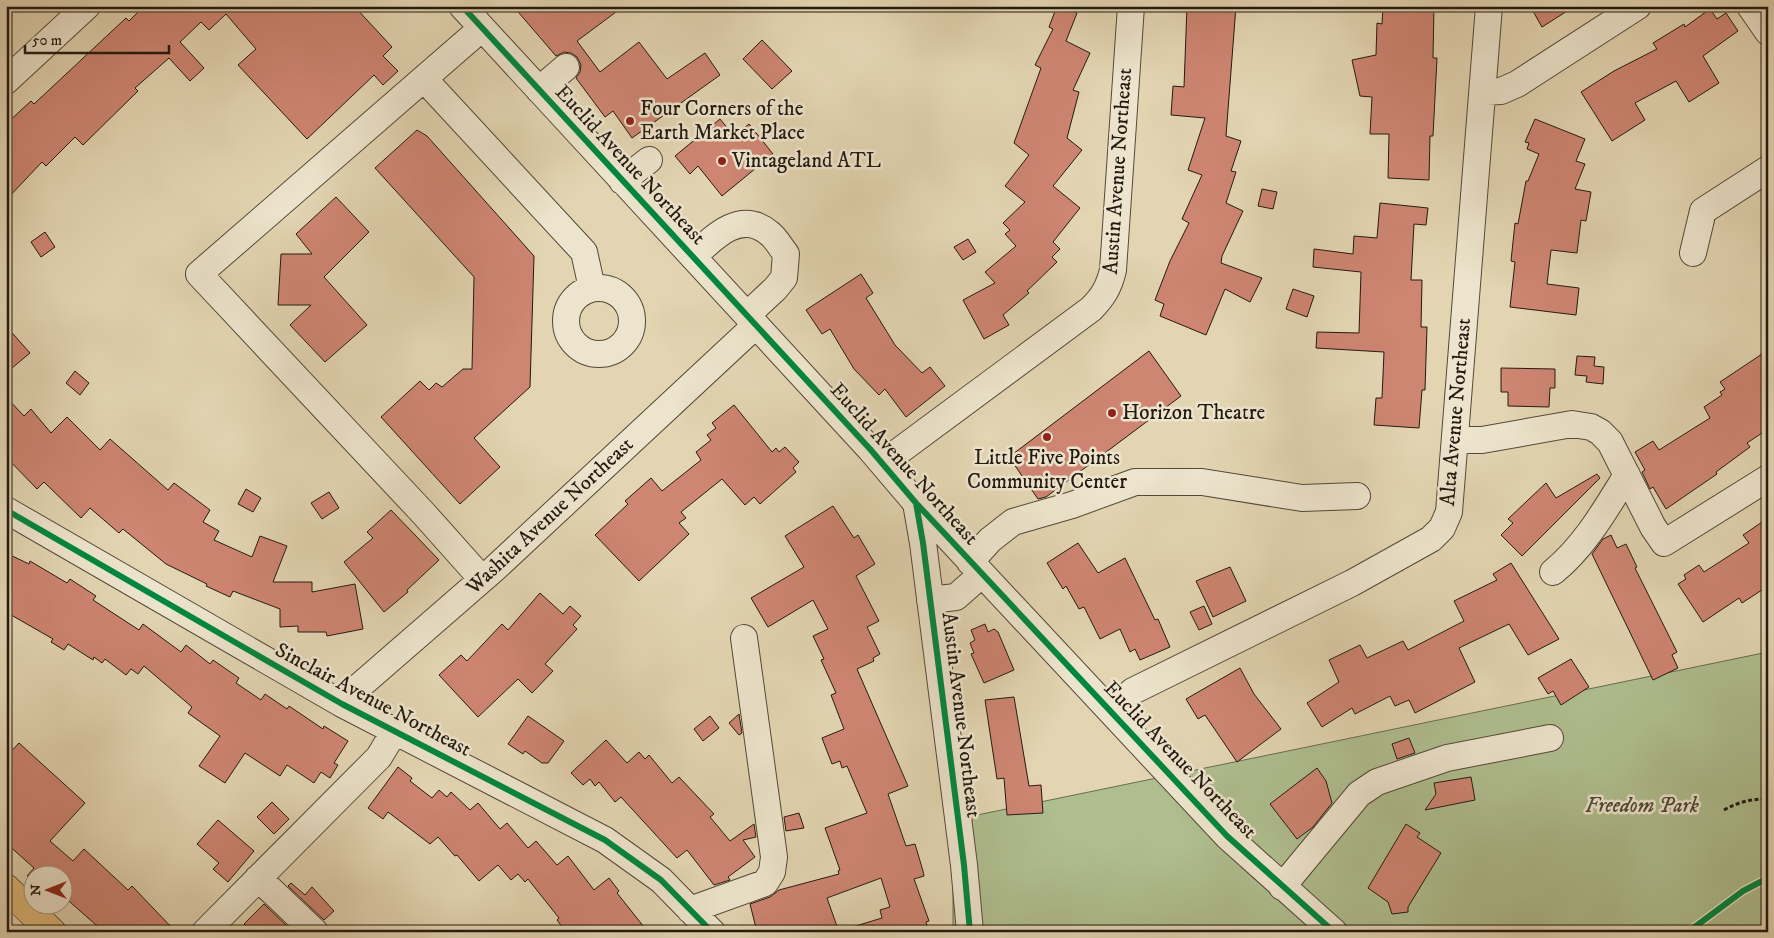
<svg xmlns="http://www.w3.org/2000/svg" width="1774" height="938" viewBox="0 0 1774 938" font-family="'IM FELL DW Pica',serif">
<style>
.green{fill:#afbe8f;stroke:#686c50}
.building{fill:#ce8572;stroke:#221a10}
.lines{fill:none;stroke-linecap:round;stroke-linejoin:round}
.minor-casing{stroke:#524938;stroke-width:28}
.major-casing{stroke:#221a10;stroke-width:29}
.path{stroke:#221a10;stroke-width:3;stroke-dasharray:4 2.5;stroke-linecap:butt}
.minor{stroke:#ede4cd;stroke-width:26}
.major{stroke:#e2ba79;stroke-width:28}
.cycleway-casing{stroke:#ede4cd;stroke-width:9}
.cycleway{stroke:#00873e;stroke-width:6}
.poi-dot{fill:#8f2418;stroke:#ede4cd;stroke-width:2}
.labels{text-anchor:middle;dominant-baseline:central;stroke-width:5;stroke-linejoin:round;paint-order:stroke}
.poi-label{font-size:21px;fill:#221a10;stroke:#ede4cd;text-anchor:start}
.street-label{font-size:21px;fill:#221a10;stroke:#ede4cd}
.park-label{font-size:21px;font-style:italic;fill:#4c4b36;stroke:#ede4cd}
</style>
<rect width="100%" height="100%" fill="#e3d5b2"/>
<filter id="stains"><feTurbulence type="fractalNoise" baseFrequency=".004" numOctaves="4"/><feColorMatrix values="0 0 0 0 .2 0 0 0 0 .09 0 0 0 0 .02 0 0 0 .5 -.17"/></filter>
<radialGradient id="worn" r=".72"><stop offset=".6" stop-color="#630" stop-opacity="0"/><stop offset="1" stop-color="#630" stop-opacity=".3"/></radialGradient>
<path class="green" d="M1768,652V932H953V820Z"/>
<path class="building" d="M144,6H354L392,47L383,56L398,71L383,85L374,75L307,139L238,65L256,49L226,14L209,30L201,22L180,42L204,68L190,81L169,58L135,88L138,91L83,145L75,137L46,166L42,162L6,200V124L31,101L34,104L126,18L129,21Z
M513,6H624L577,41L600,72L639,42L667,79L705,53L720,75L632,138L613,111L605,117L576,78L580,72L581,65L577,57L571,53L564,52L556,56Z
M1057,6L1077,13L1066,41L1090,53L1073,90L1079,92L1067,138L1082,150L1053,186L1080,208L1053,242L1060,249L1052,257L1057,262L1027,291L1029,293L1003,315L1009,325L984,339L963,300L995,283L985,272L1016,246L1005,234L1010,230L1003,223L1025,202L1005,186L1029,155L1014,143L1041,68L1035,65L1053,29L1049,27Z
M1187,6H1236L1226,136L1241,141L1231,171L1236,172L1226,203L1243,211L1222,256L1221,263L1262,278L1250,302L1225,289L1206,335L1160,316L1164,304L1155,300L1170,261L1189,223L1182,219L1202,175L1188,170L1205,118L1171,115L1173,86L1184,87Z
M1383,6H1434L1433,58H1437L1433,136H1430L1429,180L1388,178L1389,134H1370L1372,97L1360,96L1352,60L1376,55L1377,23L1382,24Z
M1530,6H1575L1542,27Z
M1710,9L1717,19L1726,13L1738,31L1703,56L1719,83L1689,102L1676,81L1635,103L1645,120L1612,141L1581,92L1614,71L1657,49L1653,43L1684,24L1685,27Z
M762,40L792,71L772,89L743,59Z
M720,119L734,136L749,124L773,154L722,196L698,166L690,174L675,156Z
M1535,119L1585,139L1576,161L1585,164L1575,189L1591,192L1586,221L1581,220L1577,253L1551,250L1547,284L1579,288L1576,315L1510,307L1515,262L1511,261L1515,223L1518,224L1526,181H1528L1539,154L1527,149L1529,143L1525,142Z
M417,130L427,136L534,256L530,387L474,438L500,467L460,504L381,417L420,381L429,390L436,383L442,387L463,369H472L474,277L375,168Z
M1262,189L1277,192L1273,209L1258,206Z
M336,197L369,232L324,277L367,325L325,362L290,325L311,305H278L281,254H312L296,234Z
M1380,203L1428,208L1426,225L1414,224L1411,280H1422L1421,327H1427L1425,390H1422L1419,428L1374,425L1376,398H1382L1384,352L1316,348L1317,332L1359,333L1361,272L1313,267L1314,249L1353,254L1354,236L1377,238Z
M45,232L55,247L41,257L31,242Z
M968,239L976,252L963,260L954,247Z
M861,274L873,293L866,298L895,345L922,373L930,367L945,386L906,417L885,389L879,395L854,369L830,329L822,334L806,310Z
M1293,289L1314,296L1307,317L1286,309Z
M6,326L30,353L6,373Z
M1768,350V429L1747,443L1750,447L1716,472L1717,474L1666,509L1653,487L1650,489L1642,472L1645,470L1635,452L1653,441L1659,450L1710,418L1704,407L1722,395L1720,392L1725,389L1720,382Z
M1149,351L1181,396L1046,497L1038,499L1009,457Z
M1577,356L1595,357L1594,366L1604,367L1603,384L1586,382L1587,376L1575,375Z
M1501,368L1555,369V388H1550L1549,407L1508,406V392H1501Z
M75,371L89,383L80,395L66,383Z
M6,397L24,416L31,409L51,433L67,417L100,450L110,439L168,490L174,483L210,510L203,522L219,531L214,540L252,557L260,536L287,546L273,582H312V592L355,584L363,629L327,636L326,632H298V626L280,627V609L233,591L230,597L206,586L207,584L166,564L123,529L119,533L90,508L81,518L44,482L37,489L6,457Z
M734,405L772,452L776,448L779,452L785,447L799,462L793,468L796,472L760,504L754,497L745,505L722,479L681,512L686,518L679,523L689,534L639,581L595,535L628,504L625,501L651,478L662,491L701,460L696,452L711,440L707,435L716,428L712,423Z
M1597,474L1600,478L1522,556L1501,535L1513,523L1508,519L1546,483L1556,498Z
M246,489L261,498L253,512L238,504Z
M329,492L339,508L322,519L311,503Z
M833,506L854,538L858,535L875,564L856,576L879,621L867,627L880,654L873,658L874,661L857,669L908,786L888,794L906,846L915,844L923,871L924,876L914,879L929,921L926,922L929,932H849V928L882,918L880,910L890,907L881,878L827,898L839,932H757L750,904L770,897L779,890L839,874L838,871L840,870L825,828L867,813L847,766L842,768L840,761L832,764L822,738L844,729L831,695L836,693L821,660L824,659L813,636L828,629L813,600L768,627L751,598L804,567L785,536Z
M391,510L439,560L407,590L408,592L384,612L344,562L373,538L367,532Z
M1768,518V586L1742,603L1739,598L1703,622L1678,584L1686,579L1684,575L1699,565L1704,572L1749,543L1743,535Z
M1611,535L1617,548L1626,544L1637,567L1635,568L1677,652L1672,655L1678,668L1653,680L1592,554L1603,539Z
M1078,543L1098,573L1125,558L1155,620L1158,619L1170,647L1140,660L1135,649L1130,652L1120,629L1100,639L1084,607L1079,609L1066,586L1063,589L1047,563Z
M6,553L29,564L30,561L67,583L70,579L96,596L93,600L139,630L143,624L181,652L186,645L210,664L213,660L239,678L236,683L261,700L265,694L287,709L289,706L323,729L324,726L348,741L334,763L338,765L330,778L321,772L314,783L287,765L280,776L245,753L225,783L199,766L220,736L188,713L192,707L144,666L138,674L131,669L126,675L105,659L102,663L94,657L93,660L68,644L64,650L51,642L53,639L6,612Z
M1511,563L1559,639L1528,655L1509,624L1459,648L1475,682L1415,713L1409,700L1395,706L1390,696L1355,714L1352,708L1322,727L1307,703L1339,682L1329,660L1360,645L1367,658L1403,641L1408,650L1464,621L1454,601L1497,580L1493,574Z
M1230,567L1246,601L1213,617L1196,581Z
M540,593L563,614L570,606L581,616L573,625L577,629L545,664L553,671L532,693L518,679L478,717L439,675L461,655L467,661L502,624L508,630Z
M1204,606L1212,624L1199,630L1190,612Z
M985,624L988,632L994,629L998,632L1014,670L984,683L971,654L974,653L970,643L975,640L971,630Z
M1571,659L1589,687L1561,705L1553,691L1548,694L1538,678Z
M1240,668L1254,694L1281,729L1237,762L1205,715L1198,719L1186,699Z
M1014,697L1029,786L1041,785L1043,813L1007,815L1004,778L997,779L985,700Z
M739,714L742,733L739,735L729,723Z
M528,716L564,741L548,763H542L525,751L523,754L508,744Z
M710,716L719,728L703,741L694,729Z
M1409,738L1415,753L1397,759L1392,744Z
M606,740L627,763L639,752L645,759L649,755L672,783L679,777L714,814L710,817L730,841L754,824L756,837L743,840L755,857L728,877L730,880L714,885L687,850L677,858L621,797L615,802L599,782L595,786L590,779L583,785L571,773Z
M19,743L85,803L50,841L73,861L84,849L128,890L132,886L176,932H104L62,895V876H27L34,868L6,843V757Z
M398,767L412,778L410,781L432,798L439,790L447,797L451,792L470,810L478,803L500,829L507,823L528,848L536,841L557,865L568,856L594,890L609,878L619,891L617,893L648,932H566L557,920L559,918L528,879L525,882L518,874L511,880L498,865L479,881L457,855L455,856L438,837L430,844L388,812L383,819L368,808Z
M1317,768L1326,781L1332,803L1313,827L1297,839L1270,804Z
M1471,777L1475,800L1425,810L1436,794L1434,783Z
M272,802L289,819L274,834L257,817Z
M799,813L804,828L786,831L784,817Z
M218,820L254,851L228,882L213,869L219,863L197,844Z
M1406,824L1420,833L1417,837L1441,853L1408,907V912L1392,914L1388,902L1368,888Z
M291,883L305,895L312,887L334,911L324,920L288,886Z
M264,904L293,932H252L244,924Z"/>
<g class="lines">
<g class="minor-casing">
<path id="minor" d="M462,6L870,449L916,503L1227,836L1334,932
M1750,6L1768,32
M425,80L584,252L592,288
M6,81L87,6
M539,90L566,67
M1483,92L1501,91L1517,84L1638,6
M622,181L649,160
M1693,253L1703,211L1768,169
M693,257C713,238 740,209 769,233C776,238 781,248 786,254L784,278L775,289L747,315
M566 321a33 33 0 1 1 66 0a33 33 0 1 1-66 0Z
M1456,440H1482L1572,424L1591,427L1600,432L1610,442L1653,527L1664,543L1768,478
M883,463L1091,309C1103,297 1109,287 1113,270L1131,6
M916,503L923,543L964,865L970,932
M6,510L342,704L605,840L661,880L712,932
M970,562L990,540L1013,522L1072,505L1135,482H1202L1302,498L1357,496
M1553,572C1585,546 1605,510 1627,475
M482,579L424,514L199,274L482,28
M930,600L956,597L982,574
M342,704L355,690L493,570L756,325
M1110,710L1133,691L1352,583L1431,539L1442,528L1449,512L1489,6
M258,878L315,932
M1282,887L1359,794L1377,782L1447,758L1550,738
M690,910L765,883L772,872L774,857L744,638
M205,932L379,757L394,732"/>
</g>
<g class="major-casing">
<path id="major" d="M6,888L52,932"/>
</g>
<path class="path" d="M1724,810C1738,802 1751,799 1768,799"/>
<use href="#minor" class="minor"/>
<use href="#major" class="major"/>
<g class="cycleway-casing">
<path id="cycleway" d="M462,6L870,449L916,503L1227,836L1334,932
M916,503L923,543L964,865L970,932
M6,510L342,704L605,840L661,880L712,932
M1688,932L1743,891L1768,878"/>
</g>
<use href="#cycleway" class="cycleway"/>
</g>
<g class="poi-dot">
<circle cx="630" cy="121" r="5"/>
<circle cx="722" cy="161" r="5"/>
<circle cx="1112" cy="413" r="5"/>
<circle cx="1047" cy="437" r="5"/>
</g>
<g class="labels">
<g class="poi-label">
<text x="640" y="109">Four Corners of the<tspan x="640" dy="24">Earth Market Place</tspan></text>
<text x="732" y="161">Vintageland ATL</text>
<text x="1122" y="413">Horizon Theatre</text>
<text x="1047" y="458" text-anchor="middle">Little Five Points<tspan x="1047" dy="24">Community Center</tspan></text>
</g>
<g class="street-label">
<text transform="translate(630 165) rotate(47)">Euclid Avenue Northeast</text>
<text transform="translate(1118 171) rotate(-86)">Austin Avenue Northeast</text>
<text transform="translate(1456 412) rotate(-85)">Alta Avenue Northeast</text>
<text transform="translate(904 464) rotate(48)">Euclid Avenue Northeast</text>
<text transform="translate(550 516) rotate(-43)">Washita Avenue Northeast</text>
<text transform="translate(373 700) rotate(28)">Sinclair Avenue Northeast</text>
<text transform="translate(961 715) rotate(83)">Austin Avenue Northeast</text>
<text transform="translate(1180 760) rotate(46)">Euclid Avenue Northeast</text>
</g>
<g class="park-label">
<text x="1642" y="806">Freedom Park</text>
</g>
</g>
<rect width="1774" height="938" fill="none" stroke="#e3d5b2" stroke-width="25"/>
<rect x="8" y="8" width="1759" height="923" fill="none" stroke="#221a10" stroke-width="2.5"/>
<rect x="12" y="12" width="1749" height="913" fill="none" stroke="#221a10"/>
<g transform="translate(48 890) rotate(270)"><circle r="24" fill="#ede4cd" stroke="#9c9381"/>
<path d="M0-4L9 19L0 12L-9 19Z" fill="#8f2418"/>
<text y="-8" font-size="14" font-weight="bold" text-anchor="middle" fill="#221a10">N</text>
</g>
<path d="M25 45v8h144v-8" fill="none" stroke="#221a10" stroke-width="2.5"/>
<text x="32" y="45" font-size="15" fill="#221a10" stroke="#ede4cd" stroke-width="4" paint-order="stroke">50 m</text>
<rect width="100%" height="100%" filter="url(#stains)"/>
<rect width="100%" height="100%" fill="url(#worn)"/>
</svg>
